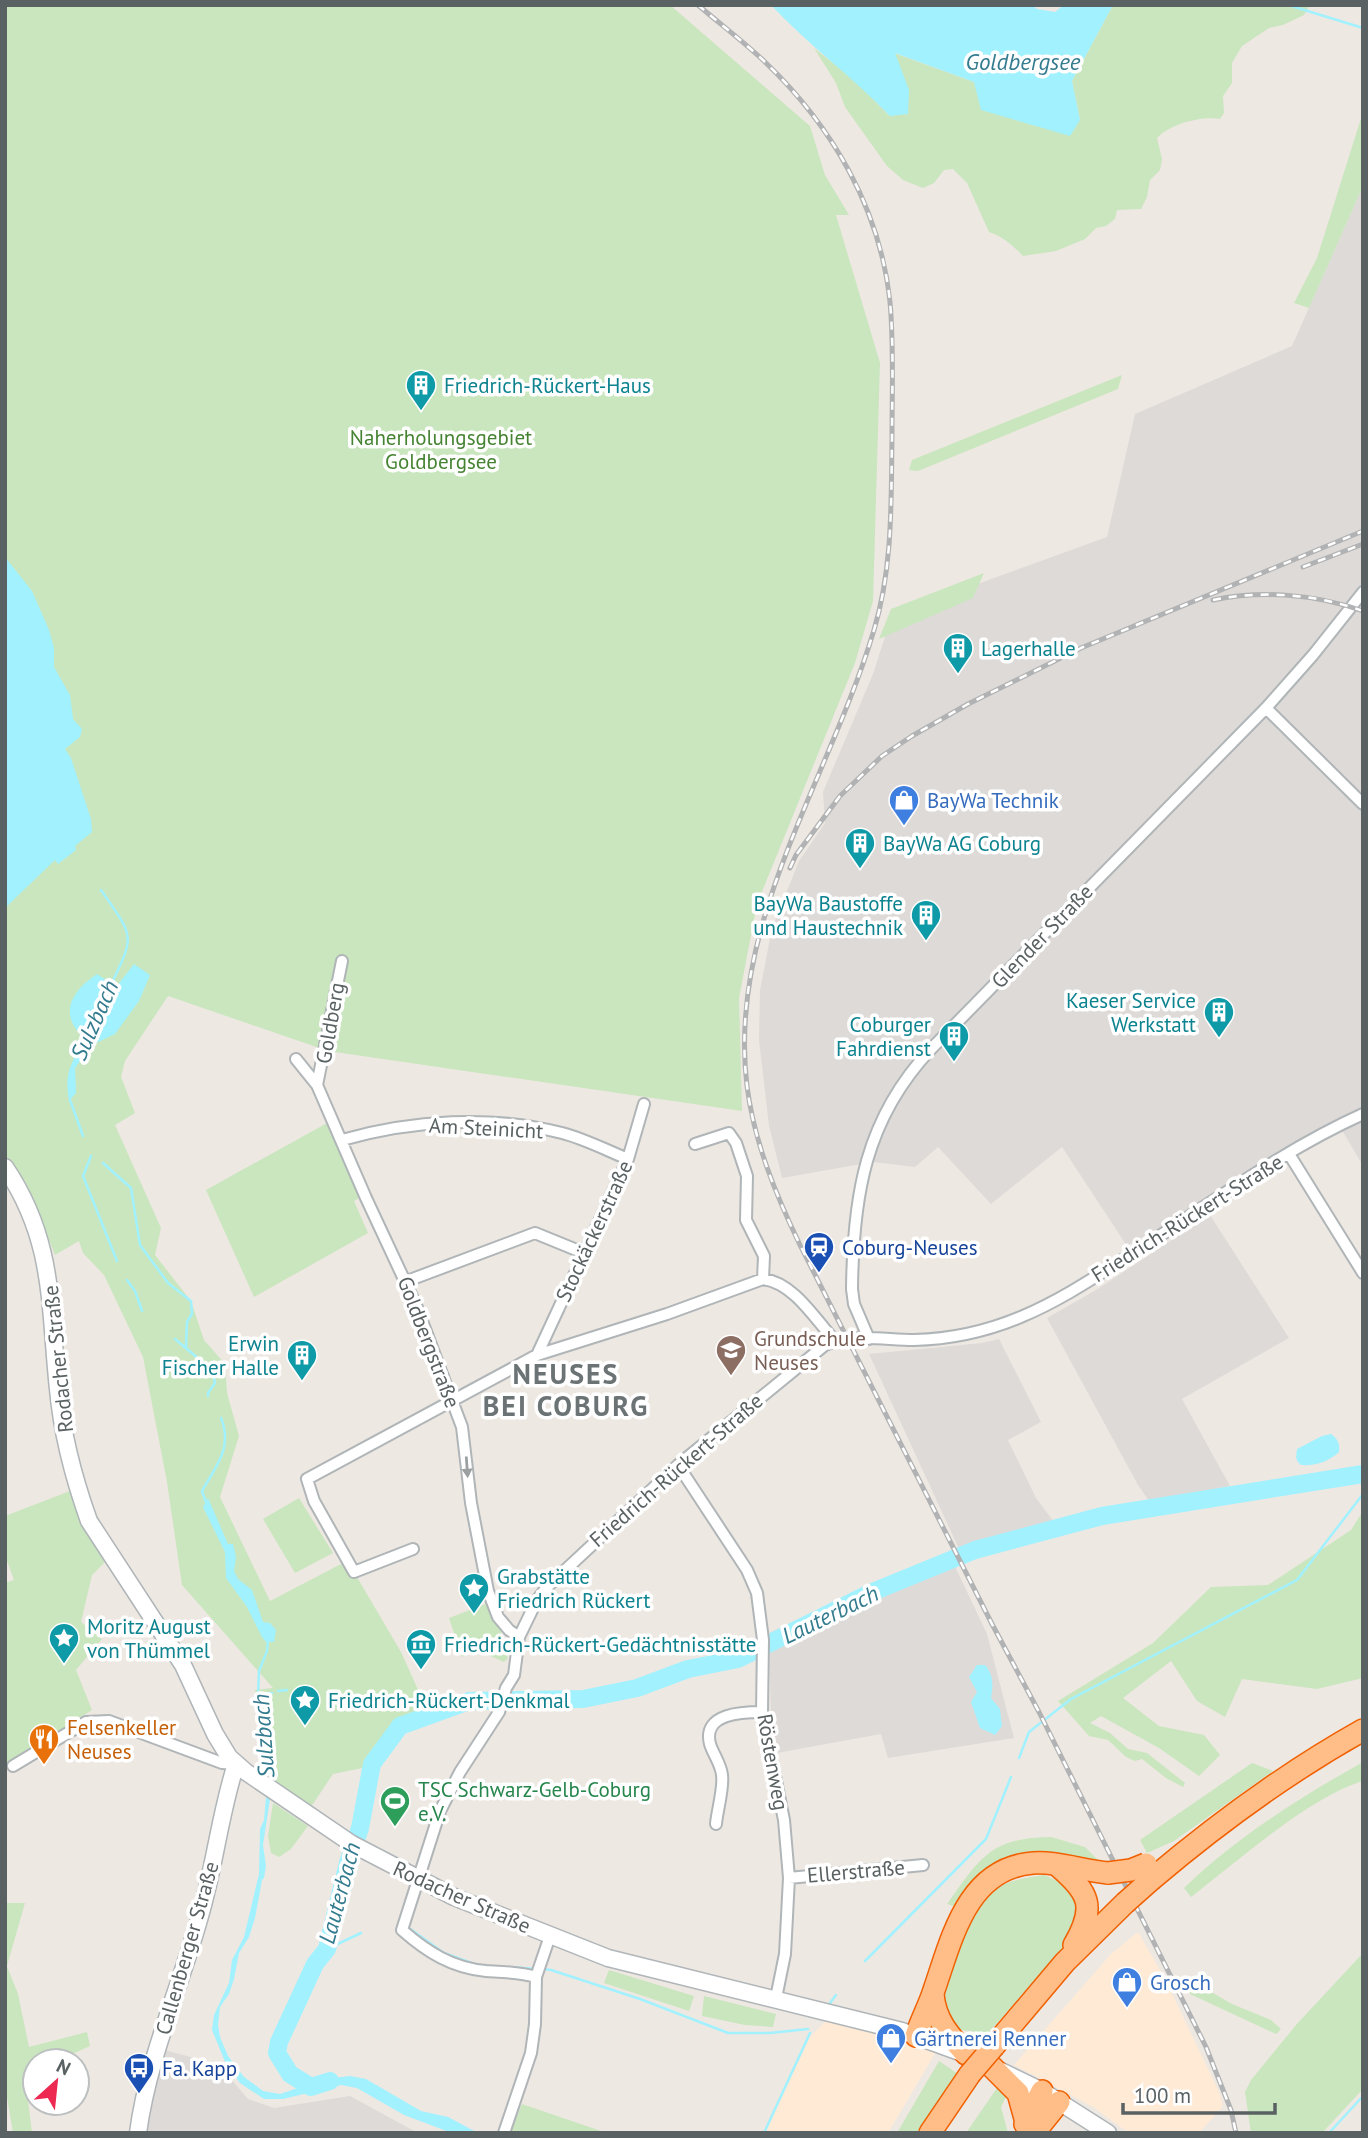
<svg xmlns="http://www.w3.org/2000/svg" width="1368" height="2138" viewBox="0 0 1368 2138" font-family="'PT Sans',sans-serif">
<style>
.commercial{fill:#ffead6}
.industrial{fill:#dedad7}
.green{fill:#c9e6be}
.water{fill:#a1f1ff}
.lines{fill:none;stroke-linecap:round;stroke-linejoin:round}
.stream{stroke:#a1f1ff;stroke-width:2.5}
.river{stroke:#a1f1ff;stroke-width:18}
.street-casing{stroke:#b0b5b8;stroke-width:14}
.secondary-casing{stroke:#afb5b8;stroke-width:19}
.highway-casing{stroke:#f06000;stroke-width:24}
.street{stroke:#fff;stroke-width:10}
.secondary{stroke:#fff;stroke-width:16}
.highway{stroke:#ffbe88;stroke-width:21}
.rail-casing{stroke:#b1b2b3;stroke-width:5}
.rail{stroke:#fff;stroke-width:2.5;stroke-dasharray:8;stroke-linecap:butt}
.highway-bridge-casing{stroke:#f06000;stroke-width:24;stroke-linecap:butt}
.highway-bridge{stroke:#ffbe88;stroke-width:21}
.oneway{fill:#9ca0a1}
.labels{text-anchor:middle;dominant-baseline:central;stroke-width:7;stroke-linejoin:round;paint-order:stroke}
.culture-label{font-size:21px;fill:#0d838f;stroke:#fff;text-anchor:start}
.park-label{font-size:21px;fill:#458332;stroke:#fff}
.shop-label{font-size:21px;fill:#366cbe;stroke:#fff;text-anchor:start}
.street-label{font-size:21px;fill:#5a6163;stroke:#fff}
.transit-label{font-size:21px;fill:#164399;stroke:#fff;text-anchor:start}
.education-label{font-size:21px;fill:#785e54;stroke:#fff;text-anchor:start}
.food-label{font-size:21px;fill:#c56008;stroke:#fff;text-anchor:start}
.leisure-label{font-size:21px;fill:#27864d;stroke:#fff;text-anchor:start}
.water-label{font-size:23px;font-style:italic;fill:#337b8f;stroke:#fff}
.district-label{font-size:28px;font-weight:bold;letter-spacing:2px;fill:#6b7375;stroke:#fff}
</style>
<rect width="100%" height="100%" fill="#eee8e2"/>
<path class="commercial" d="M1138,1932L1164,1977L1220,2094L1223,2106L1199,2133H1129L1093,2107L1014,2065L1111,1954Z
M829,2018L936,2052L888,2133H765L810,2037Z"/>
<path class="industrial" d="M1363,186V1166L1339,1125L1127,1246L1062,1147L991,1204L938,1147L915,1167L873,1162L782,1178L769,1126L759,1040L760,990L772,928L799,861L825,823L823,792L873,674L892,615L1107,537L1135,414L1292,346Z
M1210,1215L1289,1338L1182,1399L1230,1486L1149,1501L1138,1485L1047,1318L1096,1290Z
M999,1339L1041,1422L1008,1440L1036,1498L1054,1522L960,1551L869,1354L982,1343Z
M951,1558L987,1634L1014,1738L888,1758L881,1734L777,1753L771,1722L769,1633L822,1608Z
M161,2049L209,2062L225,2072L248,2099L274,2108L350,2096L418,2133H144Z"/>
<path class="green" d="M5,5H670L810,126L825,175L849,215H836L880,363L873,601L855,663L757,904L739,998L742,1111L328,1051L168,996L125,1061L121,1077L135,1113L115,1125L161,1228L155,1255L191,1301L204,1340L225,1364L227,1393L239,1436L220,1497L270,1601L343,1563L354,1572L401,1652L428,1712L393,1726L367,1767L333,1774L311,1807L260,1771L261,1711L255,1690L273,1688L182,1585L167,1482L143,1357L104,1275L83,1253L79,1241L55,1255L26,1183L5,1155Z
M1113,5H1310L1304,15L1283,25L1269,28L1242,46L1232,63V83L1223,96L1224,113L1220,119C1200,116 1171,124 1157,138L1162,159L1160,170L1150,180L1147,197L1141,209L1117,210L1115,219L1106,226L1096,228L1085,239L1056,251L1023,256C1012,245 1004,237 989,232L967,183L953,169L944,170L934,183L923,188L903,180L887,166L845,107L836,83L814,48L852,78L890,116L909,91L894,53L974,82L1013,119L1039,126L1080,120L1072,81Z
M1363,112V186L1309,308L1294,303L1317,258Z
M1122,375L1118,389L918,471L909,470L912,460Z
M984,573L973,598L879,639L891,609Z
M329,1122L361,1197L354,1201L368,1233L254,1297L206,1190Z
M70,1491L86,1530L105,1562L92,1575L81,1622L102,1639L76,1670L92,1710L5,1765V1583L14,1580L5,1555V1516Z
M299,1498L333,1553L295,1573L263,1519Z
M1363,1511V1678L1317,1689L1242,1679L1225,1717L1197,1701L1171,1661L1123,1698L1159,1726L1204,1735L1220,1755L1199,1776L1159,1748L1101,1716L1090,1723L1110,1733L1128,1749L1147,1753L1185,1783L1183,1787L1166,1778L1142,1759L1135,1761L1126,1757L1108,1740L1089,1736L1058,1701L1153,1643L1211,1587L1268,1585L1351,1530Z
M488,1603L501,1631L503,1648L508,1658L504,1662L475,1649L462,1657L449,1618Z
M1363,1762V1781C1309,1797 1237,1862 1191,1897L1184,1888C1237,1837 1299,1798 1363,1762Z
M1252,1763L1273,1771L1174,1841L1147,1853L1140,1840Z
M273,1803L308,1826L291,1849L279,1857L271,1853L268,1836Z
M1051,1837L1085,1847L1101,1863C1080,1862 1062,1853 1043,1852C1004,1850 974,1875 957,1907L947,1904C981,1857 990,1838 1051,1837Z
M1044,1875L1071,1887L1085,1907L1067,1943L984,2038L977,2032L961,2030C955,2022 945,2013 943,2003C939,1985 970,1918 981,1902C985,1896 992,1892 997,1888C1011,1879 1028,1878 1044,1875Z
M5,1903H25L7,1966L18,1994L29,2047L87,2032L90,2046L57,2061H35V2071L25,2075L32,2133H13L5,2085Z
M1363,1953V2089L1322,2133H1251L1245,2092L1251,2080L1296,2025Z
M609,1970L694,1996L689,2011L604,1983Z
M1189,1979L1232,2004L1271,2020L1281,2029L1276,2034L1190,1994Z
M704,1996L776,2014L773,2027L745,2025L702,2016Z
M939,2061L958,2074L921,2133H897Z
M997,2088L1006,2097L1001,2107L1008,2133H966Z
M522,2104L607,2133H510Z"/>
<path class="water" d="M771,5H1032L1037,9L1055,12L1064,5H1113L1072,81L1080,120L1070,136L981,110L974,82L895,53L909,90L908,114L890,116C852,76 808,45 771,5Z
M5,557L32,591L49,630L54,648V667L70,695L73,719L82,729L80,737L65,749L71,758L91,819L92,832L75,846L76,850L58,864L55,860L5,908Z
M134,964L150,975L139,1001L115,1034L92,1045L75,1068L76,1093L69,1101C64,1072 71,1064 85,1039C58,1015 70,992 97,974L116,987Z
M1331,1434C1338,1439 1340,1444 1339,1452C1328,1462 1316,1466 1301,1465C1295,1460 1296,1457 1297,1449L1322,1436Z
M208,1498L228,1544H233L236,1557L234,1571L238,1579L252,1590L263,1622L270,1623L276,1630L274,1642H266L262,1637L247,1607L226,1578L225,1552L203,1507Z
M977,1665H985C994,1675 993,1686 991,1698L1000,1709L1002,1726L995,1735L980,1728L971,1702L977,1692L969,1677Z
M266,1797L270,1799L263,1845L266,1866L264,1878L262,1880L255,1918L249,1937L239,1953L234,1979L229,1994L220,2007L218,2025L220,2037L228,2056L244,2077L263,2091L280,2094L325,2079L350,2076L366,2079L421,2111L448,2117L478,2133H452L404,2115L357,2088L341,2085L283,2099H264L240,2083L226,2064L212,2030L214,2015L229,1983L232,1960L244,1937L259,1874L260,1829L264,1820Z"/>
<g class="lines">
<path class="stream" d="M1288,5L1363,28
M101,890C135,939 135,934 110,987
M70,1100L83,1136
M91,1156L83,1176L117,1261
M103,1163L131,1188L140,1245L168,1283L191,1301L192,1314L187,1322L186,1347
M127,1280L135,1291L142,1311
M175,1339L212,1370L215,1383L208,1393V1396
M207,1505L202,1491C216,1466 233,1448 221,1418
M268,1639L267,1651L259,1671L258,1696L268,1781
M278,1691L287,1690
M258,1696L272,1693
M1019,1758L1029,1732L1071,1699L1297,1580L1363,1494
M406,1926L444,1953L477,1965
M327,1949L361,1933
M865,1961L986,1839L1011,1777
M511,1967L536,1969
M543,1969L551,1970L640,1999L728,2033H770L808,2029
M827,2007L836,1995
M764,2133L810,2033
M1329,2133L1363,2096"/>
<path class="river" d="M330,2081L311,2087L290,2074L277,2053L279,2042L315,1964L327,1949L348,1863L360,1828L372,1764L400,1726L469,1701L583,1699L637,1688L688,1669L738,1659L870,1593L975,1550L1102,1516L1363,1474"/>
<g class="street-casing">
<path id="street" d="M1266,708L1363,804
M296,1059L317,1085L366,1198L416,1305L462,1427L471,1503L488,1591L498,1617L509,1630L519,1637
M317,1085L342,961
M342,1140C412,1120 491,1115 562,1133C585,1139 606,1150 628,1159
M695,1144L729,1133L736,1143L747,1176L746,1220L764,1256L763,1279
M1289,1154L1363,1273
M407,1281L535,1233L584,1253
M869,1339L854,1304L852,1289C853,1196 865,1119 931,1049L1266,708L1313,655L1363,592
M537,1355L628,1159L644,1104
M678,1465L747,1570L757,1593L763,1640L762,1712L784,1820L789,1878L785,1954L776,1998
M413,1549L354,1572L314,1501L307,1479L537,1355L667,1314L763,1279C794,1283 815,1319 835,1341
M13,1766L86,1722L109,1721L222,1763L236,1764
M716,1824C717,1811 724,1788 722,1775C721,1764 713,1754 710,1744C702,1713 743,1712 762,1712
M789,1878L923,1865
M536,1977C519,1972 503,1972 486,1971C452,1968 427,1952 402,1930L440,1811L460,1772L499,1712L506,1688L514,1675L519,1637L537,1600L547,1587L678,1465L825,1345C852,1333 885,1340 914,1340C953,1339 988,1331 1023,1316C1061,1300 1095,1277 1130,1255C1206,1207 1281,1151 1363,1114
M504,2133L531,2053L535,2024L536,1977L550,1936"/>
</g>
<g class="secondary-casing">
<path id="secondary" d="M5,1167C55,1241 49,1306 58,1389C62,1434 74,1479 89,1521L183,1665L215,1734L229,1757L246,1772L352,1844L454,1897L608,1958L902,2031L965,2054
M1001,2071L1042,2091L1108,2133
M138,2133C148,2058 180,1988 200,1916C215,1865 220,1813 236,1764"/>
</g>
<g class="highway-casing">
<path id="highway" d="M1058,1866C1090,1893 1096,1907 1074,1945
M1152,1879C1217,1824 1288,1772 1363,1730
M933,1994C935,2020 949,2035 966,2054
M916,2036C921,2020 929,2006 934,1990C952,1938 967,1868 1033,1863C1055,1861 1085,1871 1108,1873
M994,2046L1065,1962L1125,1903
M990,2065L1018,2093L1026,2122
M1025,2124L1042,2091
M930,2133L970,2074
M1034,2133L1059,2102"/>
</g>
<use href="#street" class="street"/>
<use href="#secondary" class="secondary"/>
<use href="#highway" class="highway"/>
<g class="rail-casing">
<path id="rail" d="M698,5C720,24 744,42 765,62C832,126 880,208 890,302C894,346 892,392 892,437C891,502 893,567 874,630C829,781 727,923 747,1086C754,1142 776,1195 800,1245L992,1624L1039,1712L1206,2047L1231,2110L1236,2133
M1303,567L1363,544
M1213,600C1262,590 1315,594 1363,611
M790,868L796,855L840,796L882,756L912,736L968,704L1081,648L1363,531"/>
</g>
<use href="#rail" class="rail"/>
<g class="highway-bridge-casing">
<path id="highway-bridge" d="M1108,1873L1131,1870L1146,1864
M1125,1903L1152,1879
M970,2074L994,2046"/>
</g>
<use href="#highway-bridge" class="highway-bridge"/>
</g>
<defs><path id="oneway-solid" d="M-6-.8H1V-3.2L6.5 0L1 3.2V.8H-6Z" transform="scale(1.75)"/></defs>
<use class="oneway" href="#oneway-solid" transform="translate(467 1467) rotate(86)"/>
<defs>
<g id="building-pin" transform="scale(1.575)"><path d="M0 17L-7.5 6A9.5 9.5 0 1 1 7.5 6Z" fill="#0f9aa8" stroke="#fff"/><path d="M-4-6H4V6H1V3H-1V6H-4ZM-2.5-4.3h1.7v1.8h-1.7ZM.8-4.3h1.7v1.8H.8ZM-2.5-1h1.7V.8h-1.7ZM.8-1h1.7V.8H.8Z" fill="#fff"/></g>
<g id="shop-pin" transform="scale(1.575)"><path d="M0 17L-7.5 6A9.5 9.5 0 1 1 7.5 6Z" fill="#3f7fe0" stroke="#fff"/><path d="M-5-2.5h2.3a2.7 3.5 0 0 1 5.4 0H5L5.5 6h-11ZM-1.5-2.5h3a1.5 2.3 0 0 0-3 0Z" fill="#fff"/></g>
<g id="station-pin" transform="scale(1.575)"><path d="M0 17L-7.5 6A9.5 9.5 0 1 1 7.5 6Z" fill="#1a4fb4" stroke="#fff"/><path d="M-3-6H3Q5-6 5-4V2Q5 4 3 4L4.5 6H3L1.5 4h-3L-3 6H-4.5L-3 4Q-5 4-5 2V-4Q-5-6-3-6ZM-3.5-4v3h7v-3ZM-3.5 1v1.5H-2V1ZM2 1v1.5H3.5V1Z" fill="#fff"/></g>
<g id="school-pin" transform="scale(1.575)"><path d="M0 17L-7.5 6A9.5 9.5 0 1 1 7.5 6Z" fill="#8d6e63" stroke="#fff"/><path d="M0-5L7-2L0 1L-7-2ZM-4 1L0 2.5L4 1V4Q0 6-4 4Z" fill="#fff"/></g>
<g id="sight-pin" transform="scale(1.575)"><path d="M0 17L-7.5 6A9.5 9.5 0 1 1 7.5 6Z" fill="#0f9aa8" stroke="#fff"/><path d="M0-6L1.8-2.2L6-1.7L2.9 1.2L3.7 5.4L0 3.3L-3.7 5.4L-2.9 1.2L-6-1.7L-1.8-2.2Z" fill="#fff"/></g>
<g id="museum-pin" transform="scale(1.575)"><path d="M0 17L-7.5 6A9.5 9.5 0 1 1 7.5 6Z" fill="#0f9aa8" stroke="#fff"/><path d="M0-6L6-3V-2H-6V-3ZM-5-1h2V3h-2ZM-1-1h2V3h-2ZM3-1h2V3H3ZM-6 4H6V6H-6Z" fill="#fff"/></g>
<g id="restaurant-pin" transform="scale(1.575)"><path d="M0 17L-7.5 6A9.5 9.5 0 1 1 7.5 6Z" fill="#e8710a" stroke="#fff"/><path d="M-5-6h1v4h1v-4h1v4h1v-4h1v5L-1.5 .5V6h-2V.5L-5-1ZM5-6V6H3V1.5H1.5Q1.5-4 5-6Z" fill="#fff"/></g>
<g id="stadium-pin" transform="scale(1.575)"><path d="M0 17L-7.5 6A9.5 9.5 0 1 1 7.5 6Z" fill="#2e9e5b" stroke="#fff"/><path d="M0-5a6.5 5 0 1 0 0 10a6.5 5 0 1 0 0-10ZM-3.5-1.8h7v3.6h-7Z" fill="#fff"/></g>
<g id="bus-pin" transform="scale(1.575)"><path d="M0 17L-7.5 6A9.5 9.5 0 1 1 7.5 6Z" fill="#1a4fb4" stroke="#fff"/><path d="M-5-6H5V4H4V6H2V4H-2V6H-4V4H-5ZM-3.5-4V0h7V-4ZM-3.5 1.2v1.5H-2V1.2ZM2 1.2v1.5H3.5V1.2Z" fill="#fff"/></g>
</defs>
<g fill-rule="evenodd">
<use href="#building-pin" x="421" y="385"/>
<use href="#building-pin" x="958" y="648"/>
<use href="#shop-pin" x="904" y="800"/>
<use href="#building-pin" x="860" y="843"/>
<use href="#building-pin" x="926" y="915"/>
<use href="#building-pin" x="1219" y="1012"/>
<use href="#building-pin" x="954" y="1036"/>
<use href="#station-pin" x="819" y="1247"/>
<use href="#school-pin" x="731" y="1350"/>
<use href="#building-pin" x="302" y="1355"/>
<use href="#sight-pin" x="474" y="1588"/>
<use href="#sight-pin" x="64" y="1638"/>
<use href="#museum-pin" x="421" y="1644"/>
<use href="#sight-pin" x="305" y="1700"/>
<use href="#restaurant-pin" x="44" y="1739"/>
<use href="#stadium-pin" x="395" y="1801"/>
<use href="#shop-pin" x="1127" y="1982"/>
<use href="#shop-pin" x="891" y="2038"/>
<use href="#bus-pin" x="139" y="2068"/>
</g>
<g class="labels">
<g class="culture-label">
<text x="444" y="385">Friedrich-Rückert-Haus</text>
<text x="981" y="648">Lagerhalle</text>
<text x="883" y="843">BayWa AG Coburg</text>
<text x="903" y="903" text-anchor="end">BayWa Baustoffe<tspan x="903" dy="24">und Haustechnik</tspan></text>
<text x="1196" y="1000" text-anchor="end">Kaeser Service<tspan x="1196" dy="24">Werkstatt</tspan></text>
<text x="931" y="1024" text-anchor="end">Coburger<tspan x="931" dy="24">Fahrdienst</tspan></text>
<text x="279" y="1343" text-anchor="end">Erwin<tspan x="279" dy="24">Fischer Halle</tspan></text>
<text x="497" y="1576">Grabstätte<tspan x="497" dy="24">Friedrich Rückert</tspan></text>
<text x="87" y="1626">Moritz August<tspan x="87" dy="24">von Thümmel</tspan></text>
<text x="444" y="1644">Friedrich-Rückert-Gedächtnisstätte</text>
<text x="328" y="1700">Friedrich-Rückert-Denkmal</text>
</g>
<g class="park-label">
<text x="441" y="437">Naherholungsgebiet<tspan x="441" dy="24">Goldbergsee</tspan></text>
</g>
<g class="shop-label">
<text x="927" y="800">BayWa Technik</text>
<text x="1150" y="1982">Grosch</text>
<text x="914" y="2038">Gärtnerei Renner</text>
</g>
<g class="street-label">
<text transform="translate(1042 936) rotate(-46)">Glender Straße</text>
<text transform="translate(330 1023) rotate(-80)">Goldberg</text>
<text transform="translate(486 1128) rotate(3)">Am Steinicht</text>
<text transform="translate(1187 1218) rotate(-32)">Friedrich-Rückert-Straße</text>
<text transform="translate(594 1231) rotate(-65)">Stockäckerstraße</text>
<text transform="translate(429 1342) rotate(69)">Goldbergstraße</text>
<text transform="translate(58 1359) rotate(-96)">Rodacher Straße</text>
<text transform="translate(676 1470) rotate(-41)">Friedrich-Rückert-Straße</text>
<text transform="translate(773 1762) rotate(80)">Röstenweg</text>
<text transform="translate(856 1871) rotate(-5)">Ellerstraße</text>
<text transform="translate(462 1897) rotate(24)">Rodacher Straße</text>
<text transform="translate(187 1948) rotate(-74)">Callenberger Straße</text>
</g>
<g class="transit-label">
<text x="842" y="1247">Coburg-Neuses</text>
<text x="162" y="2068">Fa. Kapp</text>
</g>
<g class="education-label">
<text x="754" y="1338">Grundschule<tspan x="754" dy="24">Neuses</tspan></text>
</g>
<g class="food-label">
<text x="67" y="1727">Felsenkeller<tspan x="67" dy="24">Neuses</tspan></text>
</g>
<g class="leisure-label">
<text x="418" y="1789">TSC Schwarz-Gelb-Coburg<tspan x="418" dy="24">e.V.</tspan></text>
</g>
<g class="water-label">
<text x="1023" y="61">Goldbergsee</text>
<text transform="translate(94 1020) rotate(-66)">Sulzbach</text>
<text transform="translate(830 1614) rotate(-26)">Lauterbach</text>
<text transform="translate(263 1736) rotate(-94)">Sulzbach</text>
<text transform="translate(339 1893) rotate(-75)">Lauterbach</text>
</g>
<g class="district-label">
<text x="566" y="1373">NEUSES<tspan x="566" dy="32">BEI COBURG</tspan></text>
</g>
</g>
<rect width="1368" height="2138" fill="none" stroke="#5a6163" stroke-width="14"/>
<g transform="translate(56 2082) rotate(27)"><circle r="33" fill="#ffffff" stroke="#bdc0c1" stroke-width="2"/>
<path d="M0-5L12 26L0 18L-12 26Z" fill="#ed2952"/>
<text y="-10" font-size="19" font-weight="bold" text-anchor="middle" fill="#5a6163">N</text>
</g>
<path d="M1123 2103v10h152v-10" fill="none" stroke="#5a6163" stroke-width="3.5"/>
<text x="1134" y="2103" font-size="21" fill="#5a6163" stroke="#ffffff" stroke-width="5" paint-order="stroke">100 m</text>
</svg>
